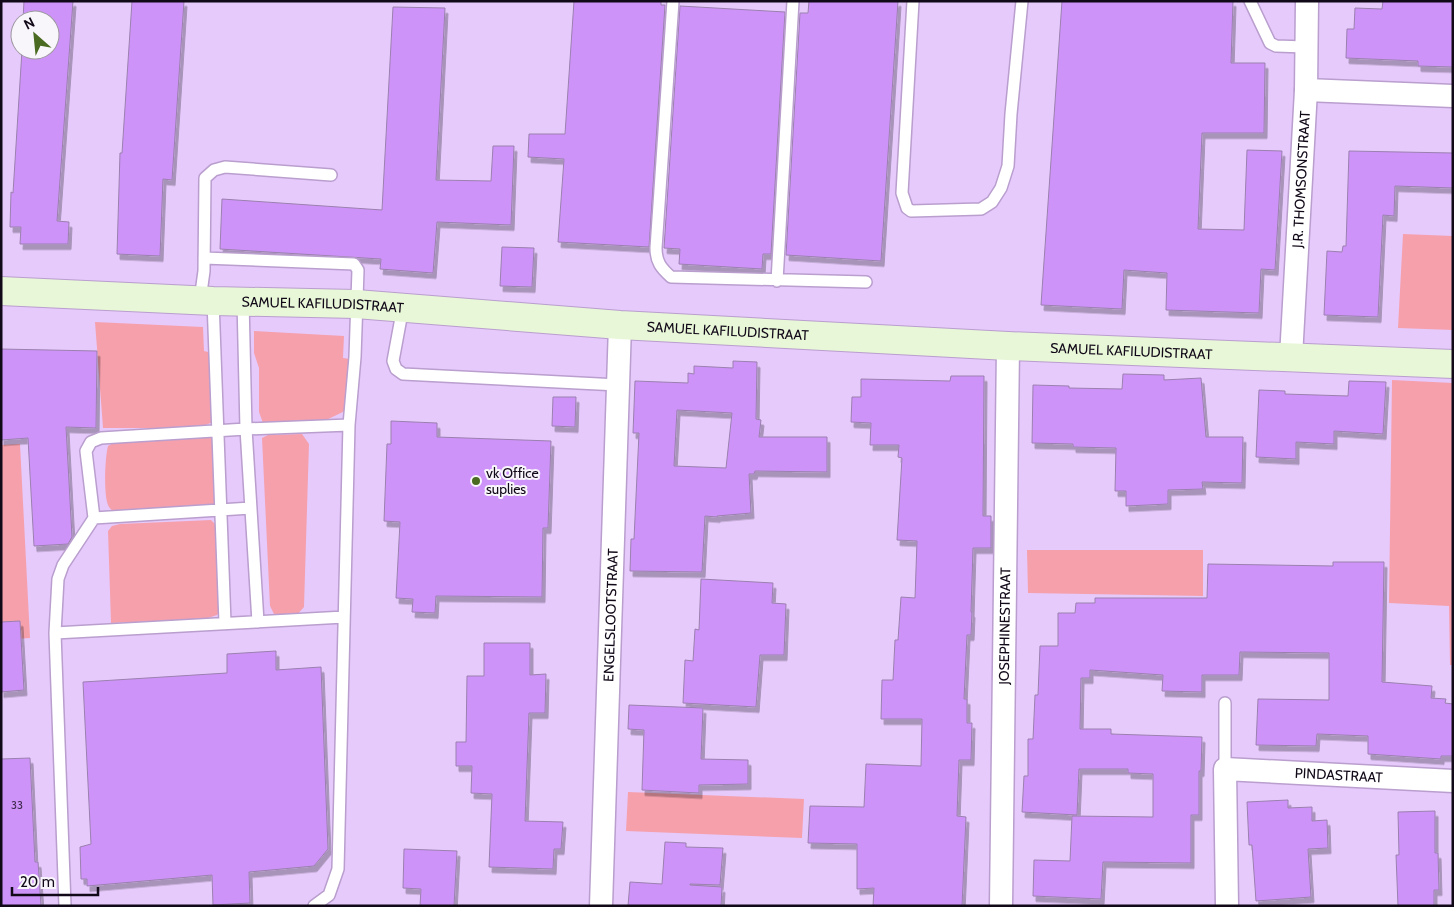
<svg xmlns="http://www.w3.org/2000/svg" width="1454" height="907" viewBox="0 0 1454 907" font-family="Cabin,sans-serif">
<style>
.green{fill:#f6a0ac}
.building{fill:#ce93f9;stroke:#9b80af;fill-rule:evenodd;filter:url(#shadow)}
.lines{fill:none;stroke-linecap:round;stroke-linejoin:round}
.lane-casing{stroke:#b99ece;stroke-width:14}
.street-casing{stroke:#b99ece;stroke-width:25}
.secondary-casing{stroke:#b99ece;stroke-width:30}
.lane{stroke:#fff;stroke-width:11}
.street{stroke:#fff;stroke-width:22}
.secondary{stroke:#e8f7d7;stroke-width:28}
.poi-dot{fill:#496a20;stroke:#f9f6fb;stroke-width:2}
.labels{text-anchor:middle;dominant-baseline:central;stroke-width:4;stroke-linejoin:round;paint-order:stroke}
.number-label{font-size:11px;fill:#402b50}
.street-label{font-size:14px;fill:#110818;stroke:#f9f6fb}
.poi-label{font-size:14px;fill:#110818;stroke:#f9f6fb;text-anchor:start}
</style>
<defs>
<filter id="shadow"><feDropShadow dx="3" dy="5.5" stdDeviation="0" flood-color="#0004"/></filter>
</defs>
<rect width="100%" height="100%" fill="#e6cafc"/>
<path class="green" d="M1403,234L1453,236V330L1398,328Z
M95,322L203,327L204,351L212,353L213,422L198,428H103Z
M254,331L344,336L343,358L350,359L347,410L322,422L263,423L259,412V368L254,353Z
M1392,380L1453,383V665H1450L1449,606L1389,603Z
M302,434L309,444L304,607L296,616L274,614L270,606L262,438L268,435Z
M213,437L217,504L213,508L115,512C113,511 110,509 109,507C103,498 105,457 108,446L115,442Z
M20,444L30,638L1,640V445Z
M211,520L219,528L224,606L217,615L205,619L111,623L108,531L112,526L120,524Z
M1027,550H1203V596L1028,593Z
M628,792L804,799L802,838L626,831Z"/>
<path class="building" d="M24,1H73L57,221L69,222L68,244H20L21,227H10L11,192L13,193L22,50H50V20H23Z
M132,1H184L172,180L163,179L160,256L117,254L120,153H122Z
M574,1H661V5H665L649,247L558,242L564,159L528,157L529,134H565Z
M809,1H898L881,261L786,255L800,13H808Z
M1062,1H1233L1231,63H1265L1264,133H1202L1198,229L1244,230L1247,150L1282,151L1275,270L1261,269L1259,313L1166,310L1167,273L1124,270L1122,309L1041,305Z
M1383,1H1453V67L1418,66V61L1346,58L1347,29H1354L1355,8L1382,9Z
M680,6L785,12L771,254H763L762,269L679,264L680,249L664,248Z
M393,7L445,8L436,180L491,181L493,146H514L511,225L437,222L433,273L380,269L381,259L220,249L222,199L382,210Z
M1349,151L1453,153V188L1395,186L1394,216L1383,215L1378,317L1324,315L1327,251L1342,252L1343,246H1346Z
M502,247L534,248L532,287L500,286Z
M1,349L97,351L96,428L66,427L72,537L68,544L34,546L28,438L1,440Z
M733,361L757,362L756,419L761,420L759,437H827V472L755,471L754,474H749L751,513L717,516V517L705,516L702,572L630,571L631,539H634L639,433H633L635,381L688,383V373L694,374V366L733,368ZM677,410L732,413L726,468L674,466Z
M1123,374L1164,375V380L1201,378L1206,437H1243L1242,483L1202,482L1203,489L1168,490V504L1126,506V491H1115L1116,448L1073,447V444L1032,443L1033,385L1069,386V388L1122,389Z
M951,376H984L983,516H991V548H973L971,612H972L971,635H967L964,699H967V723H972L971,760H959L957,816L966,817L962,906H873L874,888L857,889V844L808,843L810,806L864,807L866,764L921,766L922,719H881L882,680H893L895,640H898L901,597L915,598L917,541L897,540L902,458L898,457L899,445H870L871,423L851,422L852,397H861V379L950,381Z
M1349,381L1386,382L1383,434L1334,431V444L1296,442V459L1256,457L1259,390L1285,391V394L1348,396Z
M553,397H576L575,427L552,426Z
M391,421L437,423V437L551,441L548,528H543L542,597L436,596L435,613L412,612L413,599L396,598L400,522L384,521L387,444H391Z
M1333,562H1384L1382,682L1432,686L1431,698L1446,699L1445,703L1453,704V756H1441V759L1368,754V736L1317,734L1316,746L1256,745L1258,699L1329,700V653L1240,652L1239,675H1202V692L1162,691L1163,675L1090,670V678H1081L1080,729H1111V734L1202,737L1201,771H1199V815H1191V863L1103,862L1101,899L1033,896L1034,860L1070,861L1072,816L1153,817V774L1128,773V769H1079L1077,815L1022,812L1024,776H1028V739H1033L1035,695H1038L1040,646H1058V613H1075L1076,603H1095V598H1207L1208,564L1333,566Z
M701,579L773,583L772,603L786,604L784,655H760L756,707L683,703L685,660L693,661L695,629L699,630Z
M20,621L24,690L1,692V622Z
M484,643H530V675L546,674L545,713H529L525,821L563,822L561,849H554L553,869L489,867L492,794L471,793L472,766H456V742H466L467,676H484Z
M276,651V670L321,667L328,849L314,866L249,872L250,903L213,905L212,875L87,886V879H81L80,847L91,844L83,682L227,673V654Z
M629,705L703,708L701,759L748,760V784L699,785V793L642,790L644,730L628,729Z
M30,758L35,862H38L41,906H1V759Z
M1288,800V808L1312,807V821L1327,820L1328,848L1308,849L1311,897L1256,901L1252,845H1249L1247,802Z
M1435,811V853H1438L1439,890H1434V906H1398L1396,855H1399L1398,812Z
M665,842L686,843V847L723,848L720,885L690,884V885L722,887L721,906H628L630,882L662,884Z
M404,849L457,851L454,906H420L421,889L403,888Z"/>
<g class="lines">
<g class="lane-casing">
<path id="lane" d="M673,1L656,248C656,262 661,268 671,277L866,282
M913,1L902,193L907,208L911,211L981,209L992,202L1001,188L1008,166L1011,114L1022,1
M1250,1L1270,43L1276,46L1305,47
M204,258L354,264L358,270L355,357L349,425L338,869L329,895L314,906
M777,281L793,1
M200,300L204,271L205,178L214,170L225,167L331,175
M213,301L225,623
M243,301L246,429L258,622
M403,307L393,361L396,369L403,374L618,385
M251,508L94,518L86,451L91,442L101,438L246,429L349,425
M55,633L344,617
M1225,703V769
M65,906L55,633L58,579L63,565L94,518"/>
</g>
<g class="street-casing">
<g id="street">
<path d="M1306,90L1453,96"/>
<path id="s1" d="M1291,357L1306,90L1307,1"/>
<path id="s2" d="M601,906L620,325"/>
<path id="s3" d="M1001,906L1008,346"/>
<path id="s4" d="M1227,906L1225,769L1453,781"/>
</g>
</g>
<g class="secondary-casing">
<g id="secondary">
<path id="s5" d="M1,291L213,301L356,304L620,325L1008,346L1453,364"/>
</g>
</g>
<use href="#lane" class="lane"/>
<use href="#street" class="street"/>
<use href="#secondary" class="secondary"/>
</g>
<circle class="poi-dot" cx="476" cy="481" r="5"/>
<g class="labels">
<g class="number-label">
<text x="17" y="805">33</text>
</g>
<g class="street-label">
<text stroke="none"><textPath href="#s1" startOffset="178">J.R. THOMSONSTRAAT</textPath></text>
<text stroke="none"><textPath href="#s5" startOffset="322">SAMUEL KAFILUDISTRAAT</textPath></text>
<text stroke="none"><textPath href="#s5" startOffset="728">SAMUEL KAFILUDISTRAAT</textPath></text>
<text stroke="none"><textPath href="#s5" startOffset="1132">SAMUEL KAFILUDISTRAAT</textPath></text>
<text stroke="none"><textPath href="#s2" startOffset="291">ENGELSLOOTSTRAAT</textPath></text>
<text stroke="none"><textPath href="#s3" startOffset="280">JOSEPHINESTRAAT</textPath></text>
<text stroke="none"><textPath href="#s4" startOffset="251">PINDASTRAAT</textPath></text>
</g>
<g class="poi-label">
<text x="486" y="473">vk Office<tspan x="486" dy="16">suplies</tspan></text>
</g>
</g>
<rect width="1454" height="907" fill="none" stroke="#110818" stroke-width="5"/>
<g transform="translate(35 35) rotate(333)"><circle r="24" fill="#f9f6fb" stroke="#9c97a0"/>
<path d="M0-4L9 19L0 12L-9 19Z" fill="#496a20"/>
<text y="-8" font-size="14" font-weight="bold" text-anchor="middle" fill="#110818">N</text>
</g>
<path d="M12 887v8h86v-8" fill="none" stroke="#110818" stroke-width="2.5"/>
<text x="20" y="887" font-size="15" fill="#110818" stroke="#f9f6fb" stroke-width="4" paint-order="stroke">20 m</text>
</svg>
